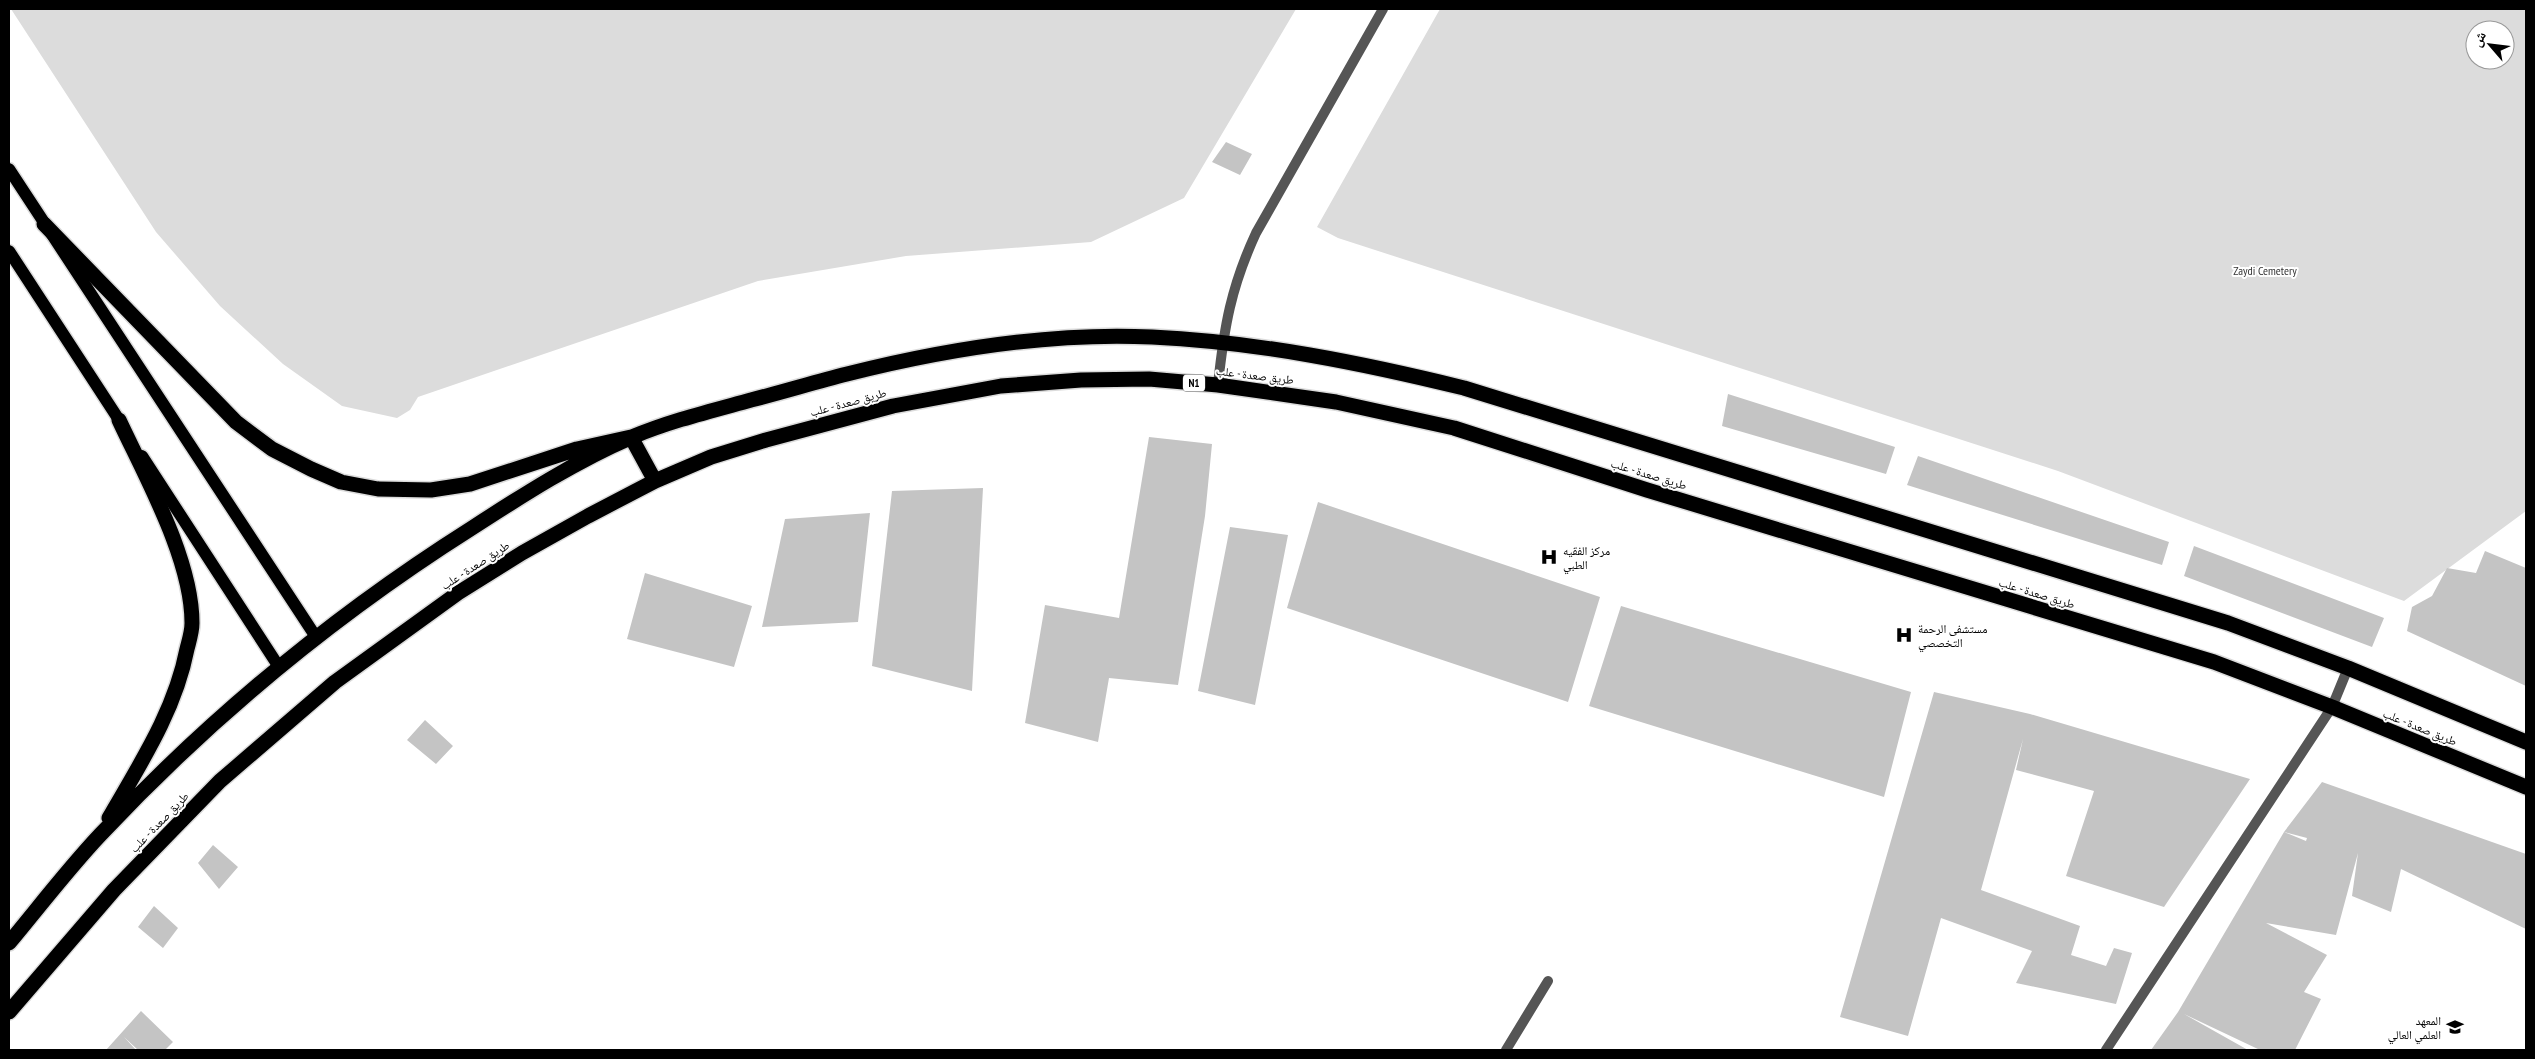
<svg xmlns="http://www.w3.org/2000/svg" width="2535" height="1059" viewBox="0 0 2535 1059" font-family="'PT Sans Narrow','Noto Naskh Arabic',sans-serif">
<style>
.green{fill:#dcdcdc;fill-rule:evenodd}
.building{fill:#c4c4c4}
.lines{fill:none;stroke-linecap:round;stroke-linejoin:round}
.primary-casing{stroke:#dbdbdb;stroke-width:15}
.highway-casing{stroke:#dbdbdb;stroke-width:18}
.street{stroke:#555;stroke-width:10}
.primary{stroke:#000;stroke-width:12}
.highway{stroke:#000;stroke-width:15}
.labels{text-anchor:middle;dominant-baseline:central;stroke-width:4;stroke-linejoin:round;paint-order:stroke}
.shield{fill:#fff;stroke:#4c4c4c;stroke-width:1}
.shield-label{font-size:11px;font-weight:bold;fill:#000}
.park-label{font-size:12px;fill:#333;stroke:#fff}
.street-label{font-size:12px;fill:#000;stroke:#fff}
.poi-label{font-size:12px;fill:#000;stroke:#fff;text-anchor:start}
</style>
<rect width="100%" height="100%" fill="#fff"/>
<path class="green" d="M11,9H1296L1184,198L1091,242L906,256L758,281L418,397L410,410L397,418L342,406L283,364L220,306L156,232Z
M1440,9H2526V511L2404,601L2058,471L1338,238L1317,227ZM2475,30H2505V60H2475Z"/>
<path class="building" d="M1226,142L1252,154L1240,175L1212,162Z
M1728,394L1895,447L1886,474L1722,426Z
M1149,437L1212,444L1205,516L1178,685L1109,678L1098,742L1025,723L1045,605L1119,618Z
M1918,456L2169,542L2162,565L1907,485Z
M983,488L972,691L872,666L892,491Z
M1318,502L1600,597L1568,702L1287,608Z
M870,513L858,622L762,627L785,519Z
M1230,527L1288,535L1255,705L1198,691Z
M2194,546L2384,618L2372,647L2184,576Z
M2485,551L2526,568V686L2407,631L2412,607L2432,596L2447,568L2476,573Z
M645,573L752,606L734,667L627,639Z
M1621,606L1911,692L1884,797L1589,706Z
M1934,692L2030,714L2250,779L2164,907L2066,876L2094,791L2016,770L2023,739L1981,890L2080,926L2071,955L2106,966L2114,948L2132,953L2116,1004L2016,983L2032,951L1941,918L1908,1036L1840,1017Z
M425,720L453,746L436,764L407,740Z
M2322,782L2526,854V929L2401,869L2391,912L2352,896L2358,853L2336,935L2266,923L2327,955L2304,992L2321,999L2295,1050H2260L2184,1014L2248,1050H2151L2178,1012L2284,832L2306,841L2307,838L2284,832Z
M213,845L238,867L219,889L198,863Z
M154,906L178,928L163,948L138,927Z
M141,1011L173,1042L165,1050H138L124,1037L136,1050H106Z"/>
<g class="lines">
<g class="primary-casing">
<path id="primary" d="M9,169L316,637
M9,251L123,426
M142,456L279,667"/>
</g>
<g class="highway-casing">
<path id="highway" d="M44,224L236,422L272,449L311,469L341,482L378,489L431,490L470,484L577,449L631,437L655,481
M109,818C140,764 175,711 187,649C189,641 192,632 192,623C192,559 146,478 119,420
M9,943C39,907 68,869 100,835C211,717 336,614 472,528C523,495 576,461 632,437C670,421 711,411 751,400C783,392 815,382 847,374C946,349 1050,332 1152,337C1258,342 1362,363 1464,388L2228,623L2348,668L2526,742
M9,1012L114,890L220,781L335,682L458,593L522,553L588,516L655,481L711,457L766,440L893,406L1001,386L1081,380L1149,379L1218,385L1336,402L1454,428L1647,490L2214,662L2332,707L2526,787"/>
</g>
<path class="street" d="M1218,385C1224,327 1231,287 1256,233L1383,9
M1506,1050L1548,981
M2106,1050L2332,707L2348,668"/>
<use href="#primary" class="primary"/>
<use href="#highway" class="highway"/>
</g>
<defs>
<g id="hospital-bare" transform="scale(1.35)"><path d="M-5-5h3v3.5h4V-5h3V5h-3V1.5h-4V5h-3Z" fill="#000" stroke="#fff" stroke-width="2.5" paint-order="stroke"/></g>
<g id="university-bare" transform="scale(1.35)"><path d="M0-5L7-2L0 1L-7-2ZM-4 1L0 2.5L4 1V4Q0 6-4 4Z" fill="#000" stroke="#fff" stroke-width="2.5" paint-order="stroke"/></g>
</defs>
<g fill-rule="evenodd">
<use href="#hospital-bare" x="1549" y="557"/>
<use href="#hospital-bare" x="1904" y="635"/>
<use href="#university-bare" x="2455" y="1027"/>
</g>
<g class="labels">
<rect class="shield" x="1183" y="374.5" width="22" height="17" rx="4"/>
<g class="shield-label">
<text x="1194" y="383">N1</text>
</g>
<g class="park-label">
<text x="2265" y="270">Zaydi Cemetery</text>
</g>
<g class="street-label">
<text transform="translate(1255 375) rotate(7)">طريق صعدة - علب</text>
<text transform="translate(848 402) rotate(-15)">طريق صعدة - علب</text>
<text transform="translate(1649 474) rotate(17)">طريق صعدة - علب</text>
<text transform="translate(475 565) rotate(-33)">طريق صعدة - علب</text>
<text transform="translate(2037 593) rotate(17)">طريق صعدة - علب</text>
<text transform="translate(2420 727) rotate(22)">طريق صعدة - علب</text>
<text transform="translate(159 822) rotate(-46)">طريق صعدة - علب</text>
</g>
<g class="poi-label">
<text x="1563" y="550">مركز الفقيه<tspan x="1563" dy="14">الطبي</tspan></text>
<text x="1918" y="628">مستشفى الرحمة<tspan x="1918" dy="14">التخصصي</tspan></text>
<text x="2441" y="1020" text-anchor="end">المعهد<tspan x="2441" dy="14">العلمي العالي</tspan></text>
</g>
</g>
<rect width="2535" height="1059" fill="none" stroke="#000000" stroke-width="20"/>
<g transform="translate(2490 45) rotate(298)"><circle r="24" fill="#ffffff" stroke="#999999"/>
<path d="M0-4L9 19L0 12L-9 19Z" fill="#000000"/>
<text y="-8" font-size="14" font-weight="bold" text-anchor="middle" fill="#000000">ش</text>
</g>
</svg>
